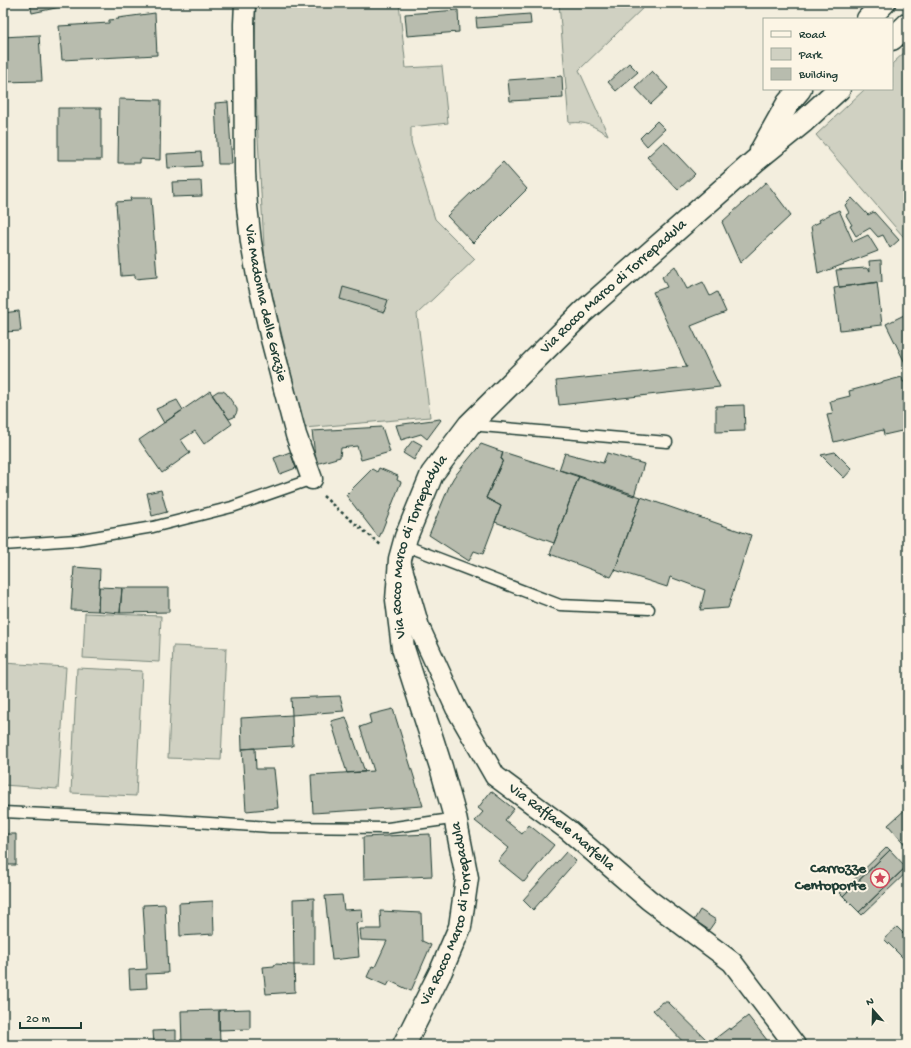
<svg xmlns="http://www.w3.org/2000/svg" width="911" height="1048" viewBox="0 0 911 1048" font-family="'Gochi Hand',sans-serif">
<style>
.green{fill:#d0d1c2;stroke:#78877b}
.building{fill:#b8bcae;stroke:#1f3d34}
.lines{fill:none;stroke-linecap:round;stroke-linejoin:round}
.service-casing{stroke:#1f3d34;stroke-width:13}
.minor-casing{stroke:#1f3d34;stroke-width:23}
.secondary-casing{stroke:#1f3d34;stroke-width:25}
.path{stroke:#1f3d34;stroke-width:2.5;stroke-dasharray:3 3;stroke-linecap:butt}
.service{stroke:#fcf5e5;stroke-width:10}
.minor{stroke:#fcf5e5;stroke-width:20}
.secondary{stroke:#fcf5e5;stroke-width:22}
.labels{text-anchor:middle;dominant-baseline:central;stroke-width:4;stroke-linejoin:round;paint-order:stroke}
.street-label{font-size:15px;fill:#1f3d34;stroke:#fcf5e5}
.poi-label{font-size:15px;font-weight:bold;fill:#1f3d34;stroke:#fcf5e5;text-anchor:end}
</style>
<rect width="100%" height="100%" fill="#f3eede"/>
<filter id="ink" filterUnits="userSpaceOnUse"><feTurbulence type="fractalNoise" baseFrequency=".025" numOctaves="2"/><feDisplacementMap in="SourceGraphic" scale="8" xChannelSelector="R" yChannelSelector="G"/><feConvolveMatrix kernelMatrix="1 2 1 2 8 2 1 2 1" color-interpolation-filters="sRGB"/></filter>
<g filter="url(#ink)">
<path class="green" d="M256,3H399L406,68L442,66L448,123L411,127V142L435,219L475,259L417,314L430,417L304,428L265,264L257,120L255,52Z
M559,3H648L579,70L608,135C593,126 587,121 569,123Z
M908,49V242L816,135L865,89H892V64Z
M85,613L161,616L159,662L83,658Z
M173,646L226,648L221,760L168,758Z
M3,663L66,667L58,789L3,785Z
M77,668L142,671L136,796L71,793Z"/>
<path class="building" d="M30,3H65V6L32,13Z
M458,10L459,32L407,36L405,14Z
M155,13L157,55L62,60L59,26L109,23V20L119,19L118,18Z
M530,14L531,24L477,28L476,18Z
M39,35L42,81L3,82V37Z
M629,63L638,72L616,91L608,82Z
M652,71L668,88L651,104L635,87Z
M562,76L563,98L510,101L508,80Z
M119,99L161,100L160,160L140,159V163H118Z
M228,102L232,164H218L215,103Z
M58,108H101V160H58Z
M657,121L665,129L647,146L640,138Z
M664,141L695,174L678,190L647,157Z
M201,152L202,166L168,168L167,154Z
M503,162L527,189L473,243L447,216Z
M201,181L202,196L173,197L172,182Z
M766,182L791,215L740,263L722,222Z
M130,198H151L157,277L135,279V275L121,276L116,202L131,201Z
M852,198L868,215L874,212L899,240L890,248L883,235L878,237L870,228L856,236L850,226L852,225L846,215L849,213L845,205Z
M839,210L853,242L868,235L878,251L818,274L811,226L820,222L819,220Z
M881,260L882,282L839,287L836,270L866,268L870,271L869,261Z
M675,266L687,289L703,282L710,296L717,292L726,312L691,326L720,387L559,405L556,381L687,367L653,292L667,287L662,277Z
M877,282L882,325L840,330L834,288Z
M343,287L388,300L384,312L340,299Z
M19,311L21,331L4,332L3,313Z
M904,315L908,322V369L886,324Z
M902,377L903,382L908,381V422L904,423L906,430L884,435L883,430L834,442L827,415L833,414L830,401L850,396L849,391Z
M210,391L232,424L204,444L195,431L181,440L190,453L162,473L139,440Z
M218,391H223L226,393L237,409V412L234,417L229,419L212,395Z
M177,400L183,410L164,423L156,409Z
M744,405L745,431L716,432V406Z
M440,419L441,420L427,439L421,434L401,440L396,425Z
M382,427L390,452L361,460L357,446L341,448L340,457L316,464L312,431Z
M413,440L422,445L414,460L403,453Z
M481,444L503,452L501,459L503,460L486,498L501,506L483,554L474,551L469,561L429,535L450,484L454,477Z
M290,452L296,468L280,474L274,458Z
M503,452L579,476L554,543L495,522L501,506L486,498L503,460L501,459Z
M835,452L852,469L844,478L821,455Z
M565,453L603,463L607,453L644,464L634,496L559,470Z
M379,468L398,476L397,480L401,482L379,538L346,495L372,469L377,472Z
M579,476L641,497L615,570L611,577L550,554Z
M161,490L167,512L152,516L147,493Z
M641,497L751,535L728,608L700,610L705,590L670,577L667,587L615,570Z
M74,567L100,569L98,611L71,610Z
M99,587L122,588L120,613L98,611Z
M122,588H169V612L120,613Z
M340,696L344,711L292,715L291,698Z
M393,709L423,806L313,813L311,775L374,771L360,727L371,723L369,715Z
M292,715L293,746L242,749L241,718Z
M346,717L365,772L347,773L331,721Z
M255,748L256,769H274L278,808L246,811L242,749Z
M491,791L514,809L505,820L522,834L529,825L554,845L524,882L498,861L509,848L475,821L483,812L478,808Z
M908,807V848L888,825Z
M3,829H6V834H16V865H7V877H3Z
M430,834L432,876L364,879L363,837Z
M887,847L890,850L843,896L840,893Z
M890,850L906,867L859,912L843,896Z
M566,852L576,861L533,910L523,900Z
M906,867L908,868V871L862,915L859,912Z
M342,895L344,910L362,909L363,922L356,923L359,957L332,960L325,896Z
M314,898V965H294L293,899Z
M213,901L214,934L180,936L179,903Z
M165,904L168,973L146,974L147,988L130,989L129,970L147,969L143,905Z
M700,910L716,920L709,930L694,920Z
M380,911L421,913L422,941L431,945L411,991L390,981L387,986L367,977L372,966L375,967L387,941L361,940L360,929H381Z
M897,927L904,934L908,930V960L906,961L884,939Z
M275,964L294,965L295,992L266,994L263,967L274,966Z
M663,1002H668L710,1043L716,1038L722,1045H686L653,1010Z
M250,1009V1029L219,1030V1010Z
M219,1010L220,1045H182L181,1011Z
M748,1016L771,1045H722L716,1038L729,1028L730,1030Z
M176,1030V1045H154L153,1031Z"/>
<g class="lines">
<g class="service-casing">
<path id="service" d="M470,425L667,442
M3,545L76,540L153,527L232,507L312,479
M404,545L560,605L649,609
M3,812L151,819L270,827L388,828L444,820L455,817"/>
</g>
<g class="minor-casing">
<g id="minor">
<path id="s1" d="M245,3L244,24L245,172L247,206L251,242L257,276L271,339L296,435L312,479"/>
<path id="s2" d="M401,565L419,627L456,708L495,776L568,830L649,900L732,962L795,1045"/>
</g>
</g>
<g class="secondary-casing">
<g id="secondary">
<path d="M868,19L884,3"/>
<path d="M892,39L908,24"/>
<path d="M761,151L788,103L800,89"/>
<path id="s3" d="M404,1045L441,971L460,927L467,878L455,817L441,767L403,648L397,600L400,559L406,537L432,474L469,425L583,312L755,161L803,122L839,89"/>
</g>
</g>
<path class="path" d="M323,496L334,506L382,546"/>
<use href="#service" class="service"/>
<use href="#minor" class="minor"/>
<use href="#secondary" class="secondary"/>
</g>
</g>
<defs>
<g id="sight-ring" transform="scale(1)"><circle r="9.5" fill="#fcf5e5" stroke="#d1495b" stroke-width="1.5"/><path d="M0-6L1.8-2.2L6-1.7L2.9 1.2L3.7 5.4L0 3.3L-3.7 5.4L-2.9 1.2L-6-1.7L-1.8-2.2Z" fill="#d1495b"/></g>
</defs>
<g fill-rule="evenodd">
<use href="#sight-ring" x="880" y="878"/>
</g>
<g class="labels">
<g class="street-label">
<text stroke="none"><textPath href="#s3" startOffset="861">Via Rocco Marco di Torrepadula</textPath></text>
<text stroke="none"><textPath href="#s1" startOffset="302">Via Madonna delle Grazie</textPath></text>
<text stroke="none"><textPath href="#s3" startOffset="525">Via Rocco Marco di Torrepadula</textPath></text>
<text stroke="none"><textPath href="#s2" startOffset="316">Via Raffaele Marfella</textPath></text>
<text stroke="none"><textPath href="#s3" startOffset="141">Via Rocco Marco di Torrepadula</textPath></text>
</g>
<g class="poi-label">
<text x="866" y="869">Carrozze<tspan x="866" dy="17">Centoporte</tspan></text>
</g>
</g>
<rect width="911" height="1048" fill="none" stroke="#fcf5e5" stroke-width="16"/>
<rect x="8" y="8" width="895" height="1032" fill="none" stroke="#1f3d34" stroke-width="1.5" filter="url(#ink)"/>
<rect x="763" y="18" width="130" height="72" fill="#fcf5e5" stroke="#a4ab9e"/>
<rect x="771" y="31" width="20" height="6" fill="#fcf5e5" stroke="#a4ab9e"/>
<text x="799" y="38" font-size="12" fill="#1f3d34">Road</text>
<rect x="771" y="48" width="20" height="12" fill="#d0d1c2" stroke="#a4ab9e"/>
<text x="799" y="58" font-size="12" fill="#1f3d34">Park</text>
<rect x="771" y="68" width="20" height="12" fill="#b8bcae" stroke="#a4ab9e"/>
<text x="799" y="78" font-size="12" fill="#1f3d34">Building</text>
<g transform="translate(873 1010) rotate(340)" stroke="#fcf5e5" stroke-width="3" paint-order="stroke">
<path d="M0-3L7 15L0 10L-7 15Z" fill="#1f3d34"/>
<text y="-6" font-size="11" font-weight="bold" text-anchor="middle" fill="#1f3d34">N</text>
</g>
<path d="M20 1022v6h61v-6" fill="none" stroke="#1f3d34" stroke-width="2"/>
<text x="26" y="1022" font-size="12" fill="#1f3d34" stroke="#fcf5e5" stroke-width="3" paint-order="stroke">20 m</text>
</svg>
